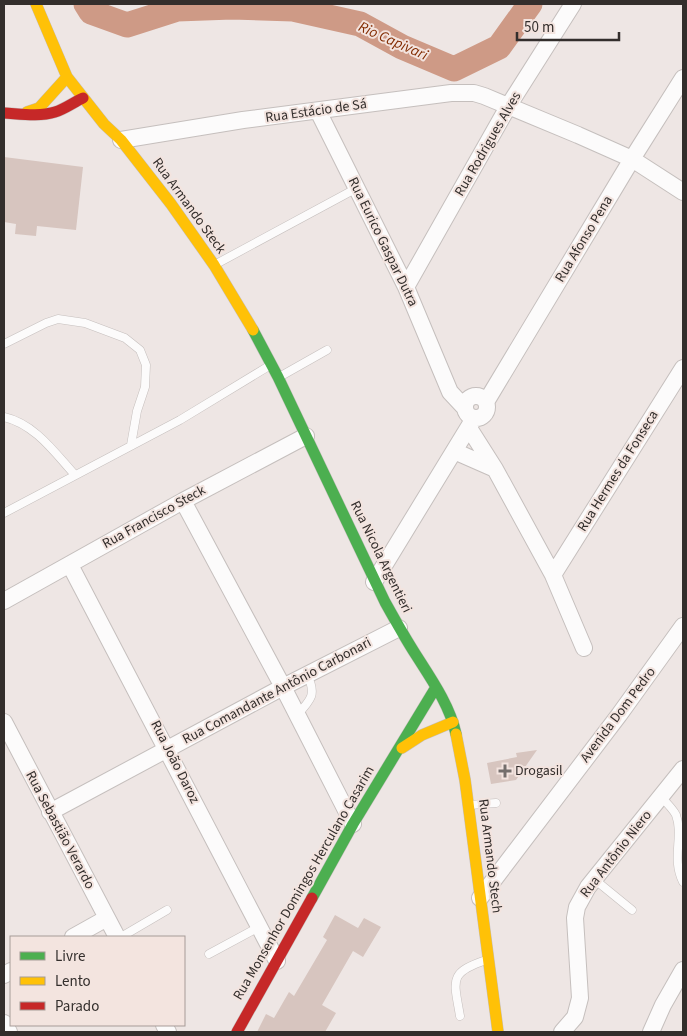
<svg xmlns="http://www.w3.org/2000/svg" width="687" height="1036" viewBox="0 0 687 1036" font-family="'Source Sans 3',sans-serif">
<style>
.lines{fill:none;stroke-linecap:round;stroke-linejoin:round}
.river{stroke:#ce9a86;stroke-width:25}
.building{fill:#d7c5bf}
.lane-casing{stroke:#c5bfbd;stroke-width:9}
.street-casing{stroke:#c5bfbd;stroke-width:18}
.fast-casing{stroke:#c5bfbd;stroke-width:12}
.slow-casing{stroke:#c5bfbd;stroke-width:12}
.jam-casing{stroke:#c5bfbd;stroke-width:12}
.lane{stroke:#fcfbfb;stroke-width:8}
.street{stroke:#fcfbfb;stroke-width:16}
.fast{stroke:#4caf50;stroke-width:11}
.slow{stroke:#ffc107;stroke-width:11}
.jam{stroke:#c62828;stroke-width:11}
.poi-dot{fill:#746e6c;stroke:#f3e4df;stroke-width:2}
.labels{text-anchor:middle;dominant-baseline:central;stroke-width:4;stroke-linejoin:round;paint-order:stroke}
.street-label{font-size:14px;fill:#332e2c;stroke:#f3e4df}
.poi-label{font-size:14px;fill:#332e2c;stroke:#f3e4df;text-anchor:start}
.water-label{font-size:15px;font-style:italic;fill:#822b00;stroke:#f3e4df}
</style>
<rect width="100%" height="100%" fill="#eee6e4"/>
<g class="lines">
<path class="river" d="M86,4L91,12L127,25L177,9L232,7L293,9L360,24L402,47L454,69L499,47L530,4"/>
</g>
<path class="building" d="M4,157L83,167L76,230L37,226L36,236L15,234L16,224L4,222Z
M537,750L516,780L491,784L487,763L517,757L516,753Z
M335,915L358,928L364,918L381,927L363,957L353,951L322,1005L336,1013L325,1032H257L266,1014L274,1018L289,992L294,996L327,940L323,937Z"/>
<g class="lines">
<g class="lane-casing">
<path id="lane" d="M218,263L357,188
M4,344L46,323L58,319L85,323L125,338L140,350L146,365L145,387L137,411L131,445
M281,376L327,350
M4,417C35,424 55,453 75,475
M4,513L180,420L269,366
M297,715C311,700 317,694 307,675
M661,797C666,802 673,809 676,815C684,837 671,858 683,882
M470,805L496,803
M594,879L632,910
M121,937L167,910
M209,954L259,927
M460,1016C454,980 448,973 486,960"/>
</g>
<g class="street-casing">
<path id="street" d="M318,111L406,287L450,392L464,407
M121,140L243,120L451,93H474L484,96L578,135L632,159L683,192
M406,287L509,105L573,4
M465 407a11 11 0 1 1 22 0a11 11 0 1 1-22 0Z
M486,402L632,159L683,78
M469,428L495,469L553,575L584,648
M454,451L495,469
M183,501L283,687L353,824
M70,565L277,961
M553,575L683,368
M374,582L473,420
M4,601L183,501L306,436
M4,722L117,937
M50,812L283,687L399,628
M480,898L619,715L683,626
M73,937L107,918
M4,975L11,971
M4,1023L9,1032
M164,1025L168,1032
M562,1032L575,1017L580,998L575,918L577,907L588,887L683,769
M651,1032L663,1005L683,970"/>
</g>
<g class="fast-casing">
<path id="fast" d="M253,330L278,377L385,602C395,620 405,638 416,655C432,680 450,706 456,734
M312,898L353,824L436,687"/>
</g>
<g class="slow-casing">
<path id="slow" d="M36,4L67,77L104,124L121,140L171,204L214,265L253,330
M27,112L39,108L67,77
M456,734L465,780L498,1032
M402,748L422,735L453,722"/>
</g>
<g class="jam-casing">
<path id="jam" d="M4,113C21,114 39,117 55,112C65,109 74,102 83,98
M237,1032L312,898"/>
</g>
<use href="#lane" class="lane"/>
<use href="#street" class="street"/>
<use href="#fast" class="fast"/>
<use href="#slow" class="slow"/>
<use href="#jam" class="jam"/>
</g>
<path class="poi-dot" d="M502.5 763.5h5v5h5v5h-5v5h-5v-5h-5v-5h5z"/>
<g class="labels">
<g class="street-label">
<text transform="translate(316 111) rotate(-8)">Rua Estácio de Sá</text>
<text transform="translate(488 144) rotate(-60)">Rua Rodrigues Alves</text>
<text transform="translate(189 206) rotate(54)">Rua Armando Steck</text>
<text transform="translate(584 239) rotate(-59)">Rua Afonso Pena</text>
<text transform="translate(383 242) rotate(64)">Rua Eurico Gaspar Dutra</text>
<text transform="translate(618 471) rotate(-58)">Rua Hermes da Fonseca</text>
<text transform="translate(154 517) rotate(-29)">Rua Francisco Steck</text>
<text transform="translate(381 557) rotate(64)">Rua Nicola Argentieri</text>
<text transform="translate(277 691) rotate(-28)">Rua Comandante Antônio Carbonari</text>
<text transform="translate(618 715) rotate(-53)">Avenida Dom Pedro</text>
<text transform="translate(175 762) rotate(63)">Rua João Daroz</text>
<text transform="translate(60 830) rotate(62)">Rua Sebastião Verardo</text>
<text transform="translate(616 854) rotate(-52)">Rua Antônio Niero</text>
<text transform="translate(490 856) rotate(83)">Rua Armando Stech</text>
<text transform="translate(304 883) rotate(-60)">Rua Monsenhor Domingos Herculano Casarim</text>
</g>
<g class="poi-label">
<text x="515" y="771">Drogasil</text>
</g>
<g class="water-label">
<text transform="translate(393 41) rotate(24)">Rio Capivari</text>
</g>
</g>
<rect width="687" height="1036" fill="none" stroke="#332e2c" stroke-width="10"/>
<rect x="10" y="936" width="175" height="90" fill="#f3e4df" stroke="#a69b97"/>
<rect x="20" y="952" width="25" height="8" fill="#4caf50" stroke="#a69b97"/>
<text x="55" y="961" font-size="15" fill="#332e2c">Livre</text>
<rect x="20" y="977" width="25" height="8" fill="#ffc107" stroke="#a69b97"/>
<text x="55" y="986" font-size="15" fill="#332e2c">Lento</text>
<rect x="20" y="1002" width="25" height="8" fill="#c62828" stroke="#a69b97"/>
<text x="55" y="1011" font-size="15" fill="#332e2c">Parado</text>
<path d="M517 32v8h102v-8" fill="none" stroke="#332e2c" stroke-width="2.5"/>
<text x="524" y="32" font-size="15" fill="#332e2c" stroke="#f3e4df" stroke-width="4" paint-order="stroke">50 m</text>
</svg>
